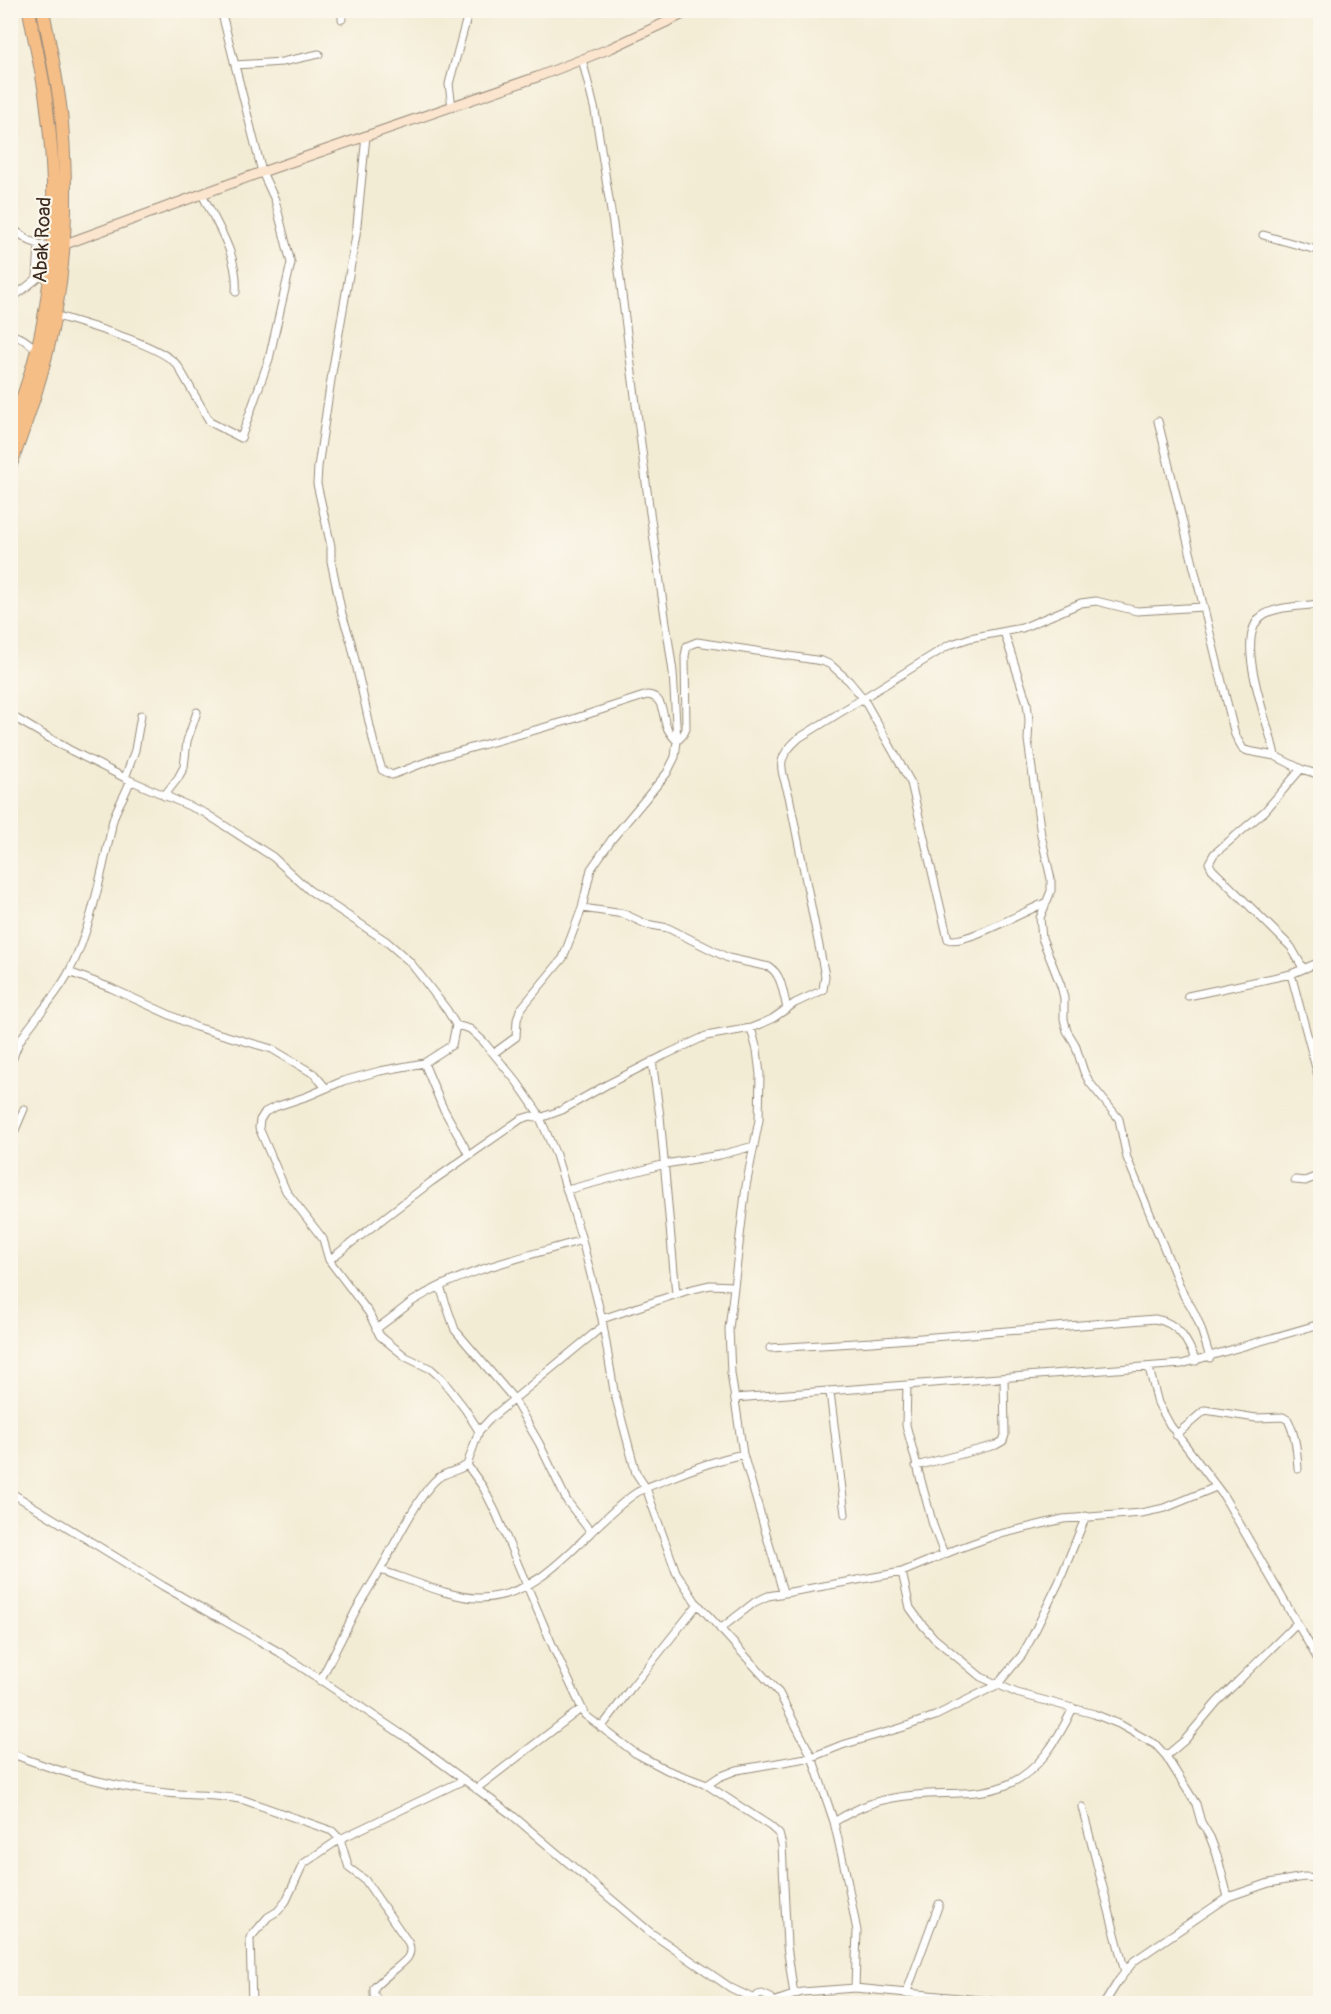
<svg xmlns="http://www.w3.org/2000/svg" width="1331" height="2014" viewBox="0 0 1331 2014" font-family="Pangolin,sans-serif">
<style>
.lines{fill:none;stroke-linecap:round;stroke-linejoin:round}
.street-casing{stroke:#978b7a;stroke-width:9}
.secondary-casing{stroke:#978b7a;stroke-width:11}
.highway-casing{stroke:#978b7a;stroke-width:14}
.street{stroke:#fff;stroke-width:7}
.secondary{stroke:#fbe5cf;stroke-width:9}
.highway{stroke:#f6be87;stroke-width:12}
.labels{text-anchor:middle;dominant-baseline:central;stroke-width:4.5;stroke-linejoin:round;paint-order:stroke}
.street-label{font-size:20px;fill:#3b2a1e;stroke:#fbf7ec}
</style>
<rect width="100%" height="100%" fill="#fbf7ec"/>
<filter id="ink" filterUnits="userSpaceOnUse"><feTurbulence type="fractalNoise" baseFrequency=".0167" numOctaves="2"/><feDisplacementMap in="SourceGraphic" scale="12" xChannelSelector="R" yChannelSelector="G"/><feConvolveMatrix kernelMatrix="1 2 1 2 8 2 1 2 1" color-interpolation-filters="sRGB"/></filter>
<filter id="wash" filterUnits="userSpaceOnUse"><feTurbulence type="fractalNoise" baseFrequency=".008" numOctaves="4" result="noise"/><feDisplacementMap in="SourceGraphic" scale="24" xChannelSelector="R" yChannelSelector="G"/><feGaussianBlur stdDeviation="1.35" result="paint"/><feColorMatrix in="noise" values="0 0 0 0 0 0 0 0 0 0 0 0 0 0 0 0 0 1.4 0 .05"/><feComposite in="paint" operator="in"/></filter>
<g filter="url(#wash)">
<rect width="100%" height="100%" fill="#f3ecd5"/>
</g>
<g filter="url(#ink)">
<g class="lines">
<g class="street-casing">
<path id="street" d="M342,10V19
M235,65L282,62L319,54
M452,107L449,84L469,10
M366,136L356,235L332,373L318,467L317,484L331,546V561L342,614L351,642L374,744L382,770L392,775L439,757L567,721L647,695C663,696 662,712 666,725C668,731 672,736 677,741L683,735L686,729L685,656L687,646L697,642L822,661L831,665L849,681L863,698L911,783L948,939C962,946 1027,910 1045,903
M202,194C217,225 239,256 236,292
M10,227L30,241L53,249
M1263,235L1320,251
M37,278L39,245
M10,300L49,269
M55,315C84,325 161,344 178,366L210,422L241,438L269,359L291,263L275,200L262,172L221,10
M10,334L23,339L37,349
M1158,421L1235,735L1243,749L1248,751L1275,756L1301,769L1320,775
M1004,632L1027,703L1029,720L1028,740L1041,835L1051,879V891L1040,918L1042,938L1061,986L1064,998V1019L1067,1031L1075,1044L1084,1072L1090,1083L1119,1119L1127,1158L1184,1296C1198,1314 1203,1335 1210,1358
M10,715L68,749L125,778L205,813L273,857L309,890L386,941L410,962L447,1010L456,1025L452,1045L424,1063L380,1071L343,1081L308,1096L275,1107L265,1112L260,1120L259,1128L286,1191L323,1239L329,1260L369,1313L380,1336L406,1357L431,1369L441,1378L465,1409L479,1431
M1275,756C1270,725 1232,638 1262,616C1275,606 1305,606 1320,604
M1301,769L1265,811L1214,854L1209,863L1212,869L1291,947L1303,968
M125,778L135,750L141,715
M164,796L178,778L184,767L187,741L197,712
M582,908L624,914L646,924L668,928L728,958L769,967C782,974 783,994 787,1008
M69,972L111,988L196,1027L272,1049L314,1074L326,1088
M1291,974L1320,1083
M1188,996L1291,974L1320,962
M456,1025L470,1029L483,1041L517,1082L537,1111L556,1155L582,1240L602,1319L614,1391L636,1473L646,1488L676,1572L695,1601L779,1693L812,1757L834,1822L846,1874L857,1931L855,1988
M494,1053L516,1037L517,1020L520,1010L563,958L582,908L591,869L612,839L667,773L675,757L677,741L673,672L649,506L613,224L595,111L582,59
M652,1061L660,1116L676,1294
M424,1063L442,1106L469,1155
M10,1065C14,1057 16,1047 21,1039C36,1016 56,997 69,972C91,929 100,878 111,831C112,812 125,798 130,781
M10,1142L24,1109
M1295,1180L1305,1181L1320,1175
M567,1190L665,1164L720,1155L754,1146
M329,1260L431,1182L521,1119L531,1116L540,1118L562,1110L608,1084L665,1055L706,1036L751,1028L761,1024L772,1019L795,1003L823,990L825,976L789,796C781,767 774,760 799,738L949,645L970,638L1022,628L1081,603L1096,601L1137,611L1203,607
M440,1287L455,1330L513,1398L539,1443L567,1501L590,1531
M602,1319L689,1290L710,1285L733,1286
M376,1329C389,1320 401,1310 413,1301C464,1269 526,1257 582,1240
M770,1348L872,1342L1155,1319C1179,1323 1187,1340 1196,1361
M1149,1368L1158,1403L1170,1425L1223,1495L1320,1663
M907,1385L906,1425L933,1525L944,1554
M830,1392L845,1514
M735,1398L1182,1364L1320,1324
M1176,1435L1205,1410L1256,1418L1283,1417L1288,1420C1296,1436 1297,1452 1298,1469
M743,1454L783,1592
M467,1465L483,1487L496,1513L554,1649L585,1715L635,1753L667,1770L707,1785L770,1826L779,1834L782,1845L787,1946L794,1995
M916,1466L996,1445L1003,1441L1005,1435L1004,1378
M10,1492L163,1586L279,1652L410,1740L512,1815L651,1933L731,1988L754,1999
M380,1570C393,1548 419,1493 438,1478C446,1472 458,1471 467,1465L479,1431L491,1418L603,1326
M902,1572L910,1608L921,1623L934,1638L981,1677L1017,1693L1094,1714L1119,1724L1156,1745L1166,1756L1196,1804L1201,1822L1210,1837L1217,1855L1228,1897
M720,1629L755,1602L768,1596L902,1572L957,1549L996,1535L1063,1519L1141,1513L1165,1508L1216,1487
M320,1681L356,1610L380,1570C408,1579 453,1599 481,1598C549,1596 585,1527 636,1493C645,1487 656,1484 665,1480C691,1469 716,1460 743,1454L731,1373L729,1329L746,1186L759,1120L760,1074L757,1050L751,1028
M601,1728L631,1688L698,1604
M10,1753C61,1773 112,1787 166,1793C192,1796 218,1794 244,1800L332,1831L340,1839L464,1780
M1166,1756L1185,1740L1217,1702L1297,1623
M707,1785L719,1777L737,1770L812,1757L842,1745L901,1728L935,1716L997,1685L1022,1655L1032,1637L1059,1582L1086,1516
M476,1789L582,1708
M1082,1807L1125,1972
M834,1822C863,1804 882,1798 916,1795C945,1792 976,1796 1004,1786C1039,1773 1058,1739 1073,1708
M906,1994L939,1904
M754,2001L758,1995L762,1994L771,1998L773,2004
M773,2002L802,1992L855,1988L1022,2004
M252,2004L250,1938L268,1917L278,1911L286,1901L303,1864L340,1839L349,1868L365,1880L408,1942C410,1946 411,1952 408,1957C404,1964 382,1978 374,1988V1995L381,2004
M1104,2004L1119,1980L1134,1961L1228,1897L1269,1883L1304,1877L1320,1878"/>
</g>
<g class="secondary-casing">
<path id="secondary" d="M60,246L262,172L537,77L611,48L692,10"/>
</g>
<g class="highway-casing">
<path id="highway" d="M10,433C23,397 36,361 43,323C57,249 56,175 46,100C42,70 34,40 29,10
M10,467C28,417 46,367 55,314C67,251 67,186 62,123C59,85 50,48 43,10"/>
</g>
<use href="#street" class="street"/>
<use href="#secondary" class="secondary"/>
<use href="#highway" class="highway"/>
</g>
</g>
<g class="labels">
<g class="street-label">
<text transform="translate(42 240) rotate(-87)">Abak Road</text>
</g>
</g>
<rect width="1331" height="2014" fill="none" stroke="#fbf7ec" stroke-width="36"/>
</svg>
